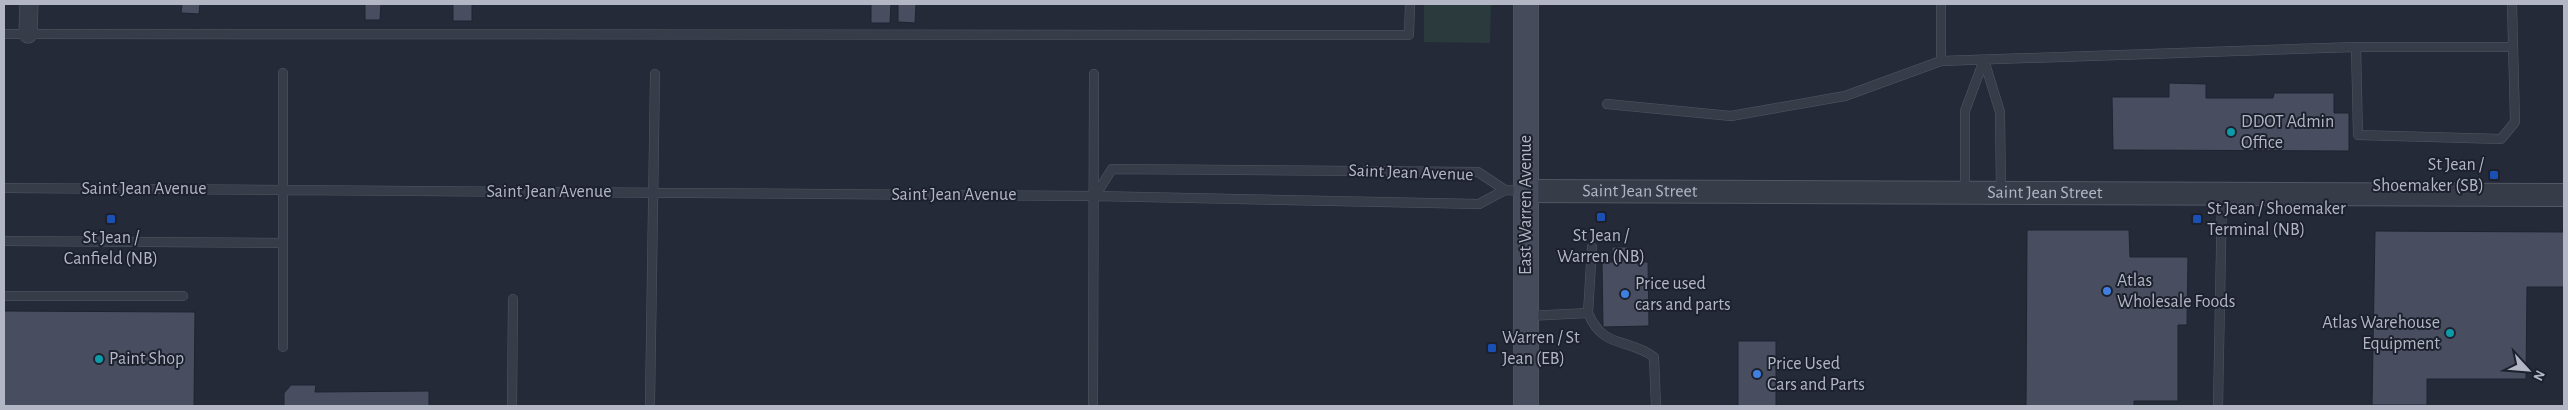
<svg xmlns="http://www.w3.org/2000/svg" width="2568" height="410" viewBox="0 0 2568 410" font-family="'Alegreya Sans',sans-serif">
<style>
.green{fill:#2a3a3d}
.building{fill:#484d5f;stroke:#1f2330}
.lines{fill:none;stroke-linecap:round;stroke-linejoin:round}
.service-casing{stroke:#535764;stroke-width:10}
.minor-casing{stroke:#535764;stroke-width:19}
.tertiary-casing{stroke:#535764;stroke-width:24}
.secondary-casing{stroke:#535764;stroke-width:26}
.service{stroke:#373c49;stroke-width:9}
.minor{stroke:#373c49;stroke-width:18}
.tertiary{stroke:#373c49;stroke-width:22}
.secondary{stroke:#464b5b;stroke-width:25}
.culture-dot{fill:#0f9aa8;stroke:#1d212e;stroke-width:2}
.transit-dot{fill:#1a4fb4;stroke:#1d212e;stroke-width:2}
.shop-dot{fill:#3f7fe0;stroke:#1d212e;stroke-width:2}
.labels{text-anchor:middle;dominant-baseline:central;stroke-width:4;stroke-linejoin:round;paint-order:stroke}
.poi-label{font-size:18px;fill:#b3b7c5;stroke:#1d212e;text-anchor:start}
.street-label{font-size:18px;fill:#b3b7c5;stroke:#1d212e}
</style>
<rect width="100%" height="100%" fill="#242a38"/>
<path class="green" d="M1424,4H1491L1490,43L1424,42Z"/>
<path class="building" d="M182,4H200L199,14L181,13Z
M365,4H381L380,20H365Z
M453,4H472V21H453Z
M871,4H891L890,23H871Z
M898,4H916L915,23L898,22Z
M2169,83L2206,84V98H2273L2274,93H2334V113H2349V151L2113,150L2112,97H2169Z
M2027,230H2129L2130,257H2188L2187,325H2178V401H2134V406H2026Z
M2375,231L2564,232V287H2527L2526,379H2427V405H2372Z
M1612,247H1628V262H1648L1649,326L1603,327L1602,262H1612Z
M4,311L195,312L194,406H4Z
M1738,341H1776V406H1738Z
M291,385H316L315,392L429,391V406H284V393Z"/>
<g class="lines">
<g class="service-casing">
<path id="service" d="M4,34L1409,35L1410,4
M2356,47H2513
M1984,60L2000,112L2001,192
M1941,61V4
M283,73V347
M1607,104L1731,116L1845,96L1941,61L2356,47L2358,135L2501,139L2515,122L2512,4
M4,188L1095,196L1479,204L1505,190L1525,191
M1965,193V111L1984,60
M1095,196L1112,169L1478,172L1505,190
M4,241L283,243
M4,296H183
M1588,313C1604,350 1627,337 1654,357L1656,406
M1528,316L1588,313L1592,247
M650,404L655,74
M512,406L513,299
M1093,406L1094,74
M2218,406L2222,195"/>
</g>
<g class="minor-casing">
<path id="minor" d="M28,34L29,4"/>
</g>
<g class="tertiary-casing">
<g id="tertiary">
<path id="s1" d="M1526,191L2564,195"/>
</g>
</g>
<g class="secondary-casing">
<path id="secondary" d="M1526,406V4"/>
</g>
<use href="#service" class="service"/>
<use href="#minor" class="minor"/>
<use href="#tertiary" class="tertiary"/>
<use href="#secondary" class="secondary"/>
</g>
<g class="culture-dot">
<circle cx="2231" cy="132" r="5"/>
<circle cx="2450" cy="333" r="5"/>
<circle cx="99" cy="359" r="5"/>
</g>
<g class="transit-dot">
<rect x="2489" y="170" width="10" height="10" rx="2.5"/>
<rect x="1596" y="212" width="10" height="10" rx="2.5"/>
<rect x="106" y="214" width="10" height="10" rx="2.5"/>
<rect x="2192" y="214" width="10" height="10" rx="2.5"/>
<rect x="1487" y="343" width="10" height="10" rx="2.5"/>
</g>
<g class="shop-dot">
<circle cx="2107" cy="291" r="5"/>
<circle cx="1625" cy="294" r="5"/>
<circle cx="1757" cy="374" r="5"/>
</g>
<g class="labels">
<g class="poi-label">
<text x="2241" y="122">DDOT Admin<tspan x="2241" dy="21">Office</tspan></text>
<text x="2484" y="165" text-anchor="end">St Jean /<tspan x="2484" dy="21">Shoemaker (SB)</tspan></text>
<text x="2207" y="209">St Jean / Shoemaker<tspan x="2207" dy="21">Terminal (NB)</tspan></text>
<text x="1601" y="236" text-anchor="middle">St Jean /<tspan x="1601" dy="21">Warren (NB)</tspan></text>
<text x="111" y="238" text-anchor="middle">St Jean /<tspan x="111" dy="21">Canfield (NB)</tspan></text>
<text x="2117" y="281">Atlas<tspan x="2117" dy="21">Wholesale Foods</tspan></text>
<text x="1635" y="284">Price used<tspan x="1635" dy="21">cars and parts</tspan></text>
<text x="2440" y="323" text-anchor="end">Atlas Warehouse<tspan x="2440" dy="21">Equipment</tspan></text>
<text x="1502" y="338">Warren / St<tspan x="1502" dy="21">Jean (EB)</tspan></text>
<text x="109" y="359">Paint Shop</text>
<text x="1767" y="364">Price Used<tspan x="1767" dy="21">Cars and Parts</tspan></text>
</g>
<g class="street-label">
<text transform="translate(1411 173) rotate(2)">Saint Jean Avenue</text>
<text x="144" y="189">Saint Jean Avenue</text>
<text x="549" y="192">Saint Jean Avenue</text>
<text stroke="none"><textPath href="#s1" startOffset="114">Saint Jean Street</textPath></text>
<text stroke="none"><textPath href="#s1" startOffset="519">Saint Jean Street</textPath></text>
<text x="954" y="195">Saint Jean Avenue</text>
<text transform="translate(1526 205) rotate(-90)">East Warren Avenue</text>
</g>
</g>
<rect width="2568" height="410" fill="none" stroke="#b3b7c5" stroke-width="10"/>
<g transform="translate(2528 370) rotate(116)" stroke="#1d212e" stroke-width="4" paint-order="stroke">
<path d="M0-4L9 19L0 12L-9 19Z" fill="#b3b7c5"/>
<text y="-8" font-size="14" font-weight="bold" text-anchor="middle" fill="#b3b7c5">N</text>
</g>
</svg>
